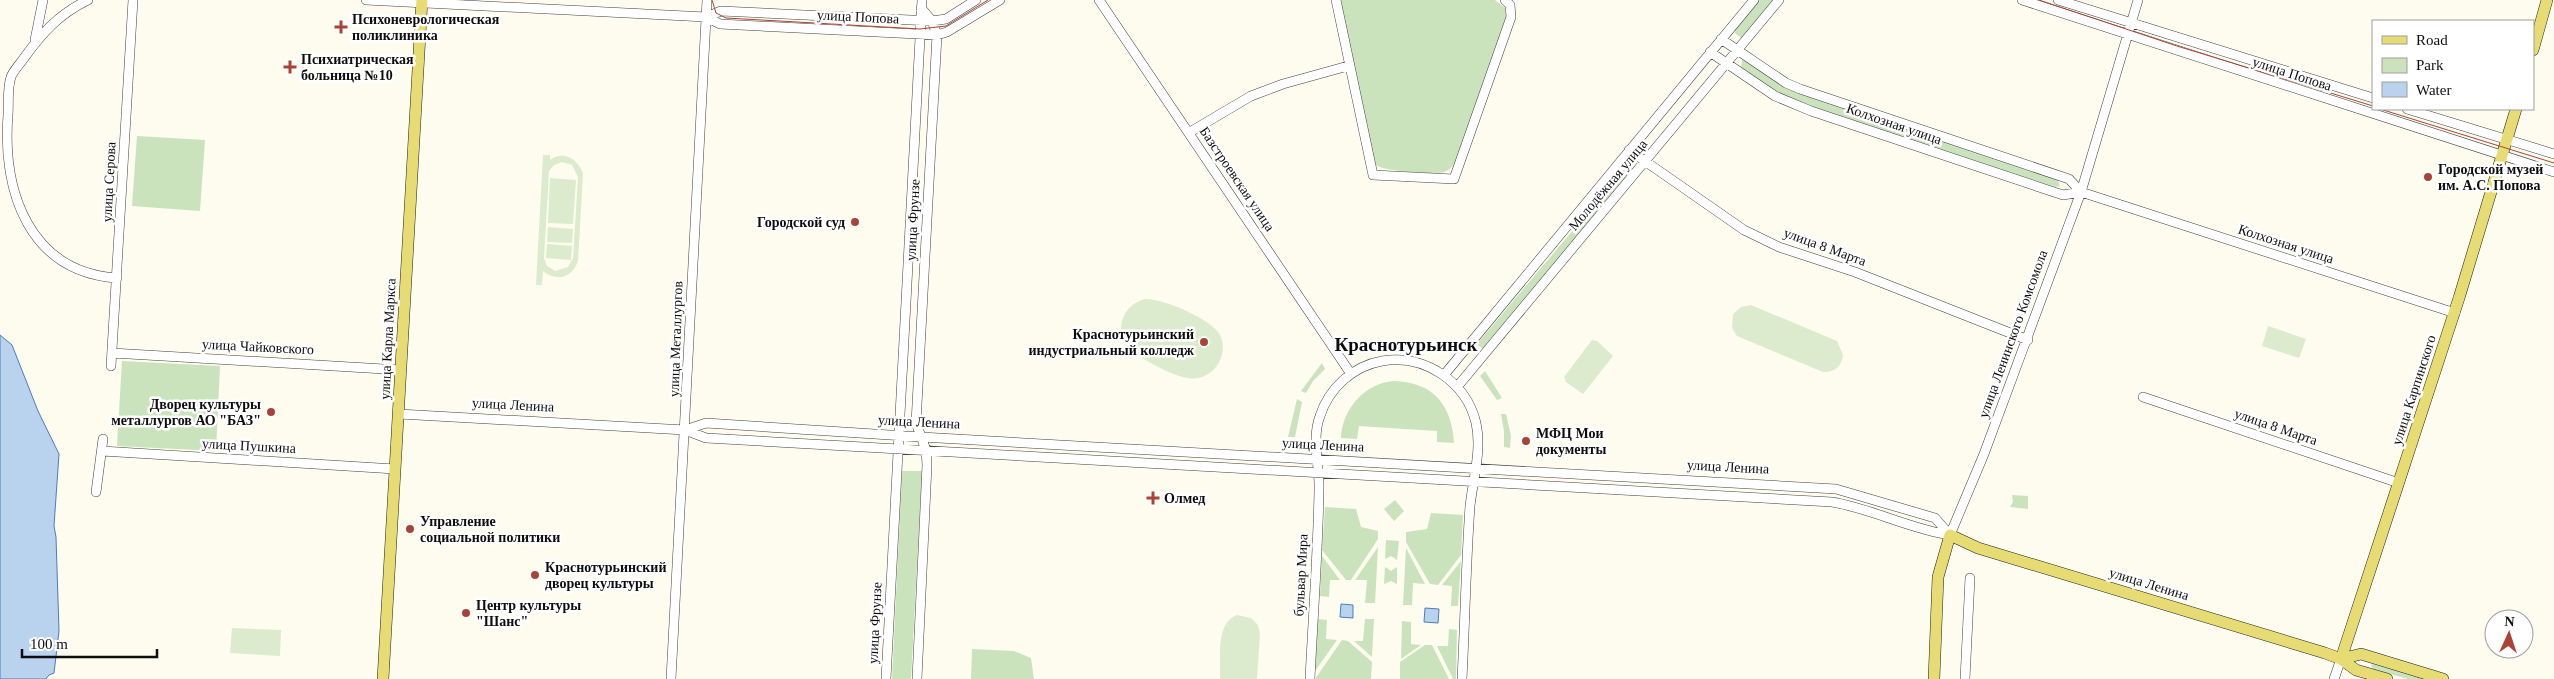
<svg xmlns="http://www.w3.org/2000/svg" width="2554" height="679" viewBox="0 0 2554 679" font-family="Georgia,serif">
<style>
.green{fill:#cae3bc}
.pitch{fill:#dcebcd;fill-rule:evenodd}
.water{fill:#b9d2ee;stroke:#4a7dbb}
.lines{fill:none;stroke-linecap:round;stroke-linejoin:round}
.minor-casing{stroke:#404040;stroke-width:10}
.major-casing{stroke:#1e1e1e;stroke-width:12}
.minor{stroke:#fff;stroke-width:9}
.major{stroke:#e7dc74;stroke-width:11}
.tram{stroke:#aa4337;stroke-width:1}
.poi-dot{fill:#aa4337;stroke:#fff;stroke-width:2}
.labels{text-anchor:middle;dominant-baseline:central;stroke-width:5;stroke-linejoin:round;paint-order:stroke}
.street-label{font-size:14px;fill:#0d0d0d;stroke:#fff}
.poi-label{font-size:14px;font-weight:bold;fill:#0d0d0d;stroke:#fff;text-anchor:start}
.district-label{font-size:19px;font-weight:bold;fill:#0d0d0d;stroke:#fff}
</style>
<rect width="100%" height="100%" fill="#fdfcee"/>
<path class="green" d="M1341,0H1495L1505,8L1506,17L1456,161C1453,166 1450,170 1444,172C1434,175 1380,171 1374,164L1340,6Z
M1759,0H1776L1746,36L1741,38L1735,33L1736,26Z
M1742,60L1746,61L1803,94L2058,180L2060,186L2055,187L1799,102L1776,91L1741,68Z
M137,136L205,140L200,211L132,206Z
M1627,166H1632V171L1483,349L1477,344Z
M122,361L220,366L216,451L117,446Z
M1322,363L1325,369L1313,381L1306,393L1301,391Z
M1485,371L1502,398L1497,400L1480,376Z
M1394,381C1434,382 1452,406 1454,443L1437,442V431L1359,426L1357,439L1341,438C1342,409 1365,383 1394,381Z
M1297,399L1302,402L1295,437H1288Z
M1501,414H1506L1511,436L1510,448L1504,447V431Z
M902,471H922L911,679H892Z
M2012,495L2028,496V509L2010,507L2013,502Z
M1395,500L1404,511L1394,521L1384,509Z
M1325,507L1356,509L1361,527L1378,531V539L1351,580H1346L1322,550Z
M1431,513L1463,515L1461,555L1438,585L1430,584L1406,542V532L1427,529Z
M1386,540L1399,541L1397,560L1391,556L1385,559Z
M1378,547L1375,603H1365L1367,580H1355Z
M1406,548L1425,584L1413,583L1412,605H1403Z
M1322,556L1340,580H1330L1329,597L1320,596Z
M1461,561L1458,606H1451L1452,586L1442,585Z
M1385,567L1391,571L1397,567V584L1391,581L1384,584Z
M1318,619L1327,620L1326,639L1337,640L1315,671Z
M1365,619H1374L1372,657L1354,641H1363Z
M1402,621L1411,622V644L1421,645L1401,659Z
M1449,629L1457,630L1456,679H1453L1437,646H1448Z
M1342,640L1348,641L1372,662L1371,679H1315Z
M1425,645H1432L1449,679H1400V662Z
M972,649L1014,651L1031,658L1034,679H971Z
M2373,664L2425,679H2408L2373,669L2371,665Z"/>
<path class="pitch" d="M543,155H550V160C563,150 578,159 583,173L578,261C572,278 557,282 543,271L542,285H536ZM562,162L572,165L578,177L573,258L568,267L555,271L547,266L544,258L549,171L554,165Z
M550,178L576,180L573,224L548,223Z
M548,227L573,229L572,243L547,242Z
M547,244L572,246L571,260L546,258Z
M1145,299C1162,298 1212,319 1220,335C1230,356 1212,382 1188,378C1169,375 1149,361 1132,353C1113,334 1120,306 1145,299Z
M1751,305L1837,341L1843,355C1842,366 1834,373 1823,372L1737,336L1732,328L1733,314L1741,307Z
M2268,326L2306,339L2299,358L2262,346Z
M1592,340L1597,341L1613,356L1583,394L1566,382L1564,377Z
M1237,615L1251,618L1258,625L1260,634L1257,679H1220C1221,660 1215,623 1237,615Z
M232,628L281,630L280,656L230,653Z"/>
<path class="water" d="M0,335L12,345L38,411L59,454L54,526L56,537L59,631L54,673L49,675L46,679H0Z
M1341,604L1353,605V618L1340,617Z
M1425,608L1439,609L1438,623L1424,622Z"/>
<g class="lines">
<g class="minor-casing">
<path id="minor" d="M88,0C59,14 42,33 24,58C20,64 13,71 11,77C7,88 9,104 8,115C2,191 29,272 117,278
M366,0L706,17L720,24L937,35L947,32L1000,0
M1099,0L1351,374
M1336,0L1373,175L1454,179L1511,17L1510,5L1505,0
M2022,0L2554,172
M2058,0L2373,98
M706,17L721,11L932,21L946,19L976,0
M1721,39L1786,83L1800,89L2069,179L2081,192
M35,40L43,0
M1710,52L1775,96L1811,111L2063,195L2081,192L2455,313
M2407,109L2554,154
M1190,132L1251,96L1283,84L1348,66
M1629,150L1744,230L1779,247L1855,272L2028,340
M112,353L401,370
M111,366L133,0
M1444,375L1754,0
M1457,387L1779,0
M2143,397L2399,483
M399,414L685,430L706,438L1832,502C1873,509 1910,529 1950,535
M685,430L706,423L921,437L1836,489L1935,518L1950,535
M102,451L395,469
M96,492L103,439
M1950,535L1984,454L2081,192L2138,0
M671,679L707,0
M886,679L922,0
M917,679L927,465L926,450L916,423L937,35L932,21L921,8
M1310,679C1313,616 1318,553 1319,490C1320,465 1311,440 1320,416C1329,388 1353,366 1382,361C1424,354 1466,381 1476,423C1482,450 1473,479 1470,506C1466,563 1465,621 1462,679
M1965,679L1970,578
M2334,679L2341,659"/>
</g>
<g class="major-casing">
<path id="major" d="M2533,50L2547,0
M2341,659L2459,298L2516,109
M2341,659L2361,654L2443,679
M383,679L422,0
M1934,679L1938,577L1950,535L1978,548L2325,653L2341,659L2356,670L2387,679"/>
</g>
<use href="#minor" class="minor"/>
<use href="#major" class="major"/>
<path class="tram" d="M712,0L716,13L726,18L920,29L946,26L988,0
M2039,0L2177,46L2373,106
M2380,109L2554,163"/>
</g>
<g class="poi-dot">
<path d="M338.5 19.5h5v5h5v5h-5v5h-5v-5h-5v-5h5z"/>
<path d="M287.5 59.5h5v5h5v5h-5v5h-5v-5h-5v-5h5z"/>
<circle cx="2428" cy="177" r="5"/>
<circle cx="855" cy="222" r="5"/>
<circle cx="1204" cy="342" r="5"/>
<circle cx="271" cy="412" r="5"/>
<circle cx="1526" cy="441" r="5"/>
<path d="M1150.5 490.5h5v5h5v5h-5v5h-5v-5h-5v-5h5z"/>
<circle cx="410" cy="529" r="5"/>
<circle cx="535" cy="575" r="5"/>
<circle cx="466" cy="613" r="5"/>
</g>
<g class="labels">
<g class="street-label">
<text transform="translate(858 17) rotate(3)">улица Попова</text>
<text transform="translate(2292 74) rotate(18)">улица Попова</text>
<text transform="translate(1894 124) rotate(19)">Колхозная улица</text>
<text transform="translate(1237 179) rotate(56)">Базстроевская улица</text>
<text transform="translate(109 182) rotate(-87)">улица Серова</text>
<text transform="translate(1608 185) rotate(-50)">Молодёжная улица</text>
<text transform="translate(913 220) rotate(-87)">улица Фрунзе</text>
<text transform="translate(2286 244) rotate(18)">Колхозная улица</text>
<text transform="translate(1825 247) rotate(20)">улица 8 Марта</text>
<text transform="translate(2013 334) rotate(-70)">улица Ленинского Комсомола</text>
<text transform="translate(388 339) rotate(-87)">улица Карла Маркса</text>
<text transform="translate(676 339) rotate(-88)">улица Металлургов</text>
<text transform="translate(258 347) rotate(3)">улица Чайковского</text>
<text transform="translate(2414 390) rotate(-72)">улица Карпинского</text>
<text transform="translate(513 405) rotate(3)">улица Ленина</text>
<text transform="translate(919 422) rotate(3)">улица Ленина</text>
<text transform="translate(2276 427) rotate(19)">улица 8 Марта</text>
<text transform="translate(1323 445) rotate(3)">улица Ленина</text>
<text transform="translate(249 446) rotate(3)">улица Пушкина</text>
<text transform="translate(1728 467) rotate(3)">улица Ленина</text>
<text transform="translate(1301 575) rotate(-87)">бульвар Мира</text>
<text transform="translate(2149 584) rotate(17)">улица Ленина</text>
<text transform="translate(875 623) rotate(-87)">улица Фрунзе</text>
</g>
<g class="poi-label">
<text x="352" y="19">Психоневрологическая<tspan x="352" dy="16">поликлиника</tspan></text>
<text x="301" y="59">Психиатрическая<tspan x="301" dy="16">больница №10</tspan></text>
<text x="2438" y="169">Городской музей<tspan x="2438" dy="16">им. А.С. Попова</tspan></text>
<text x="845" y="222" text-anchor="end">Городской суд</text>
<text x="1194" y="334" text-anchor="end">Краснотурьинский<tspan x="1194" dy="16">индустриальный колледж</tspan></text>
<text x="261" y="404" text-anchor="end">Дворец культуры<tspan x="261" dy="16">металлургов АО "БАЗ"</tspan></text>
<text x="1536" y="433">МФЦ Мои<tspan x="1536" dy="16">документы</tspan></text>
<text x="1164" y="498">Олмед</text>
<text x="420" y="521">Управление<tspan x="420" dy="16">социальной политики</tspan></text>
<text x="545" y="567">Краснотурьинский<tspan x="545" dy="16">дворец культуры</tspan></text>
<text x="476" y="605">Центр культуры<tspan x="476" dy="16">"Шанс"</tspan></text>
</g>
<g class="district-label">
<text x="1406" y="344">Краснотурьинск</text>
</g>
</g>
<rect x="2372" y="20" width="162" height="90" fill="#ffffff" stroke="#9e9e9e"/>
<rect x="2382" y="36" width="25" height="8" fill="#e7dc74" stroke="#9e9e9e"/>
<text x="2416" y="45" font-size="15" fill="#0d0d0d">Road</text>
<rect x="2382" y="58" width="25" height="15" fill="#cae3bc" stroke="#9e9e9e"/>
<text x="2416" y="70" font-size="15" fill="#0d0d0d">Park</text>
<rect x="2382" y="82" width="25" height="15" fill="#b9d2ee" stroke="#9e9e9e"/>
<text x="2416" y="95" font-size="15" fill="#0d0d0d">Water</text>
<g transform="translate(2509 634) rotate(3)"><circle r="24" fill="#ffffff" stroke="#9e9e9e"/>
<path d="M0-4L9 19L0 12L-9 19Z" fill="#aa4337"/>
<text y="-8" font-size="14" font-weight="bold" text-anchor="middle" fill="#0d0d0d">N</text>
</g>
<path d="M22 649v8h135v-8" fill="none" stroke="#0d0d0d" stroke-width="2.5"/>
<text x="30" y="649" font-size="15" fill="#0d0d0d" stroke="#ffffff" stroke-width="4" paint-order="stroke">100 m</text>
</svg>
